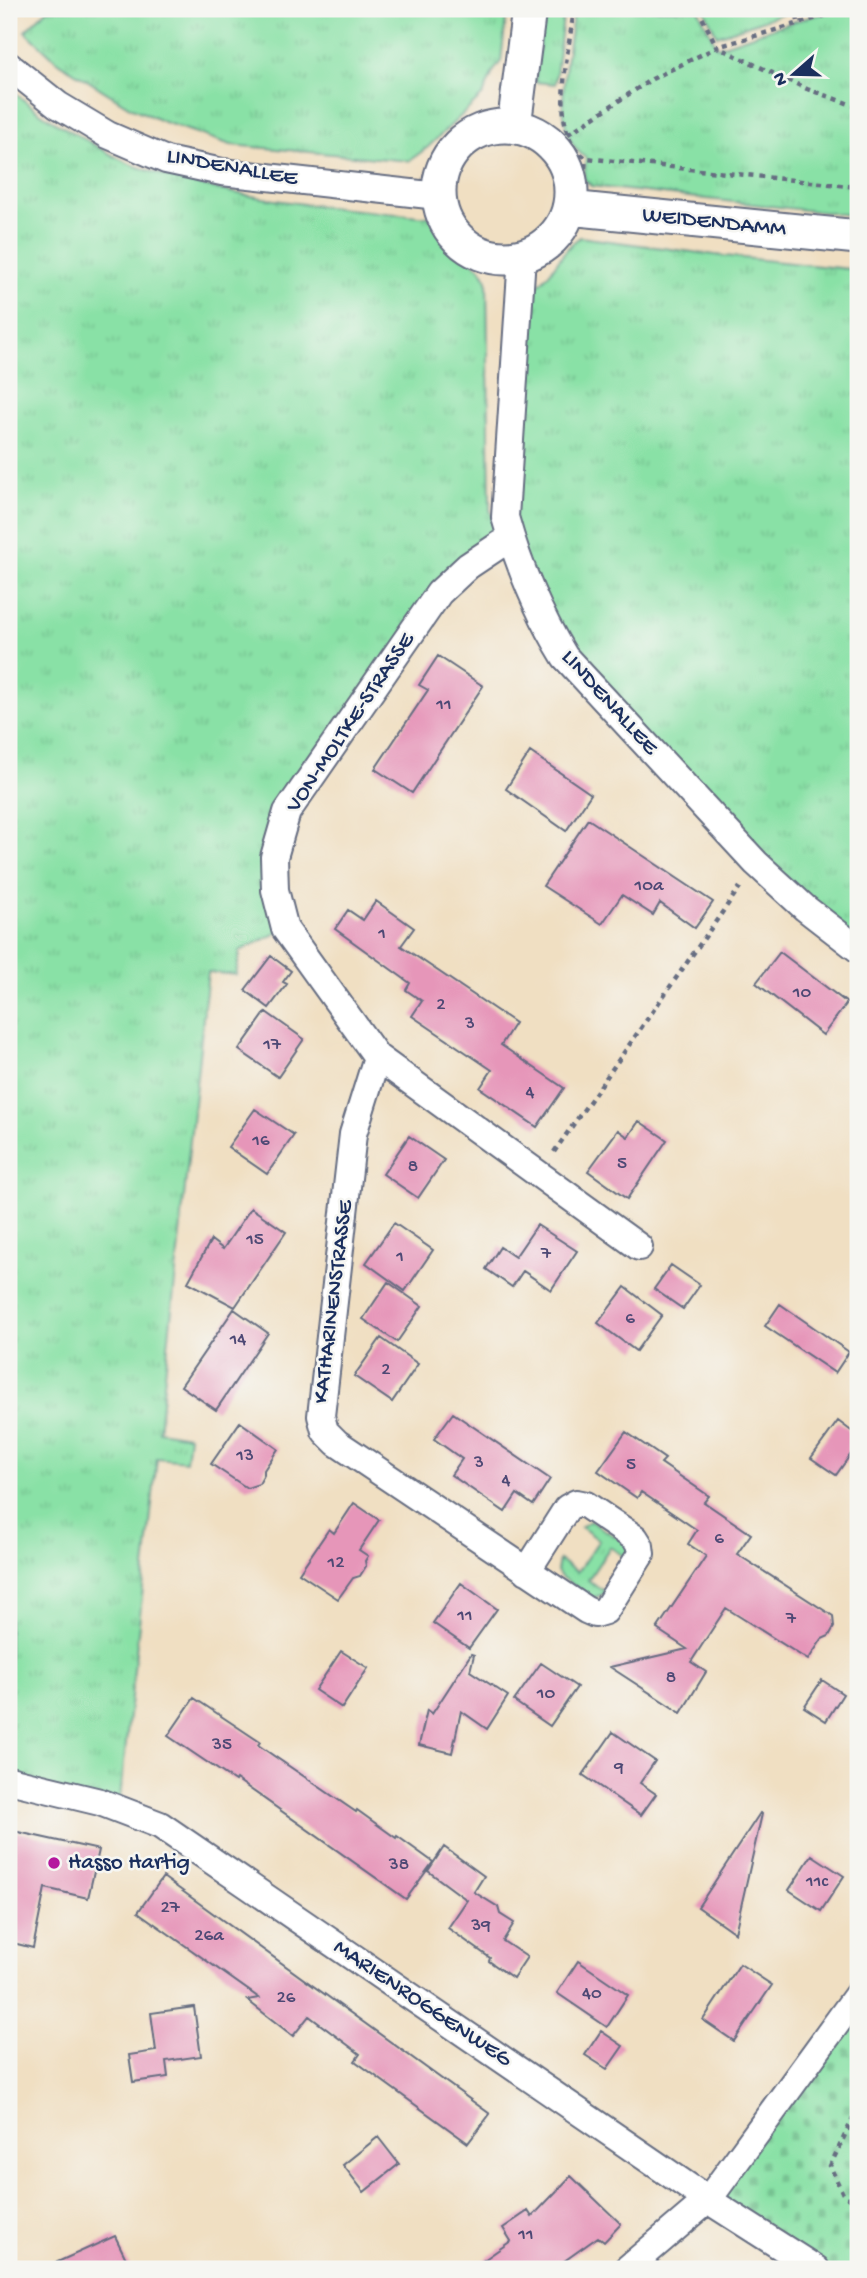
<svg xmlns="http://www.w3.org/2000/svg" width="867" height="2278" viewBox="0 0 867 2278" font-family="'Gochi Hand',sans-serif">
<style>
.grass{fill:url(#grass-tufts);stroke:#528882;stroke-width:2}
.cemetery{fill:url(#cemetery-stones);stroke:#528882;stroke-width:2}
.building{fill:#e696b9}
.lines{fill:none;stroke-linecap:round;stroke-linejoin:round}
.minor-casing{stroke:#666d81;stroke-width:30}
.tertiary-casing{stroke:#666d81;stroke-width:37}
.path{stroke:#666d81;stroke-width:4.5;stroke-dasharray:5 5;stroke-linecap:butt}
.minor{stroke:#fff;stroke-width:26}
.tertiary{stroke:#fff;stroke-width:33}
.poi-dot{fill:#b5179e;stroke:#f6f6f2;stroke-width:2.5}
.labels{text-anchor:middle;dominant-baseline:central;stroke-width:5;stroke-linejoin:round;paint-order:stroke}
.number-label{font-size:19px;fill:#4e4975}
.street-label{font-size:23px;fill:#1b2f5e;stroke:#f6f6f2}
.poi-label{font-size:23px;fill:#1b2f5e;stroke:#f6f6f2;text-anchor:start}
</style>
<defs>
<pattern id="grass-tufts" width="24" height="20" patternUnits="userSpaceOnUse" patternTransform="scale(1.75)"><rect width="24" height="20" fill="#89e1a6"/><path d="M3 7l-1-3M5 7V3M7 7l1-3M15 17l-1-3M17 17v-4M19 17l1-3" fill="none" stroke="#76c191"/></pattern>
<pattern id="cemetery-stones" width="16" height="16" patternUnits="userSpaceOnUse" patternTransform="scale(1.75)"><rect width="16" height="16" fill="#89e1a6"/><path d="M2 7V4a2 2 0 0 1 4 0v3zM10 15v-3a2 2 0 0 1 4 0v3z" fill="#76c191"/></pattern>
</defs>
<rect width="100%" height="100%" fill="#f6f6f2"/>
<filter id="ink" filterUnits="userSpaceOnUse"><feTurbulence type="fractalNoise" baseFrequency=".0143" numOctaves="2"/><feDisplacementMap in="SourceGraphic" scale="14" xChannelSelector="R" yChannelSelector="G"/><feConvolveMatrix kernelMatrix="1 2 1 2 8 2 1 2 1" color-interpolation-filters="sRGB"/></filter>
<filter id="wash" filterUnits="userSpaceOnUse"><feTurbulence type="fractalNoise" baseFrequency=".00686" numOctaves="4" result="noise"/><feDisplacementMap in="SourceGraphic" scale="28" xChannelSelector="R" yChannelSelector="G"/><feGaussianBlur stdDeviation="1.57" result="paint"/><feColorMatrix in="noise" values="0 0 0 0 0 0 0 0 0 0 0 0 0 0 0 0 0 1.4 0 .05"/><feComposite in="paint" operator="in"/></filter>
<g filter="url(#wash)">
<rect width="100%" height="100%" fill="#f0dfc2"/>
<path class="grass" d="M48,9H507L501,61L493,72L483,95L428,147L409,161L231,145L164,122L130,107L58,62L25,31Z
M544,9H564L555,84L535,82Z
M574,9H698L717,47C756,35 819,9 858,9V216L591,186L584,179L586,158C582,155 577,151 574,146C552,115 570,45 574,9Z
M704,9H782L784,13L717,36Z
M9,87C29,107 54,122 79,136C97,146 116,159 135,166C230,200 330,208 430,217L462,253L480,268L487,280L490,510L501,544L468,566L288,812L285,929L240,951L236,975L208,972L159,1431L189,1436L186,1461L157,1458L119,1808L9,1780Z
M580,237L715,255L858,270V949L565,657L513,545L519,284H539C555,271 561,250 580,237Z
M590,1521L629,1545L630,1561L610,1547L588,1580L607,1593L593,1598L561,1577L557,1571L559,1560L577,1572L599,1540L581,1527Z"/>
<path class="cemetery" d="M858,1994V2269H816L708,2200Z"/>
<g id="blocks">
<path class="building" d="M438,656L483,686L412,793L375,769L428,690L419,685Z
M530,752L591,794L566,831L506,789Z
M588,819L713,902L695,928L660,903L653,915L622,895L602,924L543,886Z
M376,901L414,928L401,946L515,1023L501,1045L564,1088L537,1127L480,1088L492,1070L412,1016L422,1001L406,990L410,983L335,929L348,910L363,920Z
M780,952L847,1003L823,1035L756,983Z
M271,956L291,971L283,982L287,984L269,1008L245,990Z
M266,1012L304,1039L278,1077L239,1050Z
M255,1109L294,1135L267,1174L228,1147Z
M639,1121L667,1140L627,1199L588,1171L618,1130L628,1137Z
M409,1136L444,1160L418,1198L383,1174Z
M251,1208L286,1232L235,1307L188,1282L211,1240L223,1249Z
M394,1223L433,1250L405,1291L366,1263Z
M537,1225L577,1251L551,1290L523,1271L512,1287L486,1269L500,1247L515,1257Z
M671,1265L700,1285L683,1309L654,1289Z
M388,1282L422,1306L397,1342L363,1319Z
M625,1287L662,1315L636,1351L598,1323Z
M780,1304L849,1352L835,1373L765,1326Z
M234,1309L268,1333L216,1410L181,1386Z
M381,1338L418,1364L392,1402L354,1376Z
M453,1413L550,1479L533,1505L517,1494L505,1512L451,1475L462,1459L434,1439Z
M838,1421L858,1436V1444L836,1475L811,1458Z
M240,1422L278,1449L264,1470V1475L259,1484L247,1488L211,1464Z
M626,1432L665,1459L661,1463L709,1496L704,1502L751,1534L737,1554L833,1616L834,1627L829,1636L822,1639L808,1660L726,1608L691,1662L706,1672L681,1713L610,1667L687,1649L657,1629L706,1556L688,1544L697,1530L641,1492L637,1498L598,1471Z
M354,1503L379,1520L359,1550L368,1556L365,1561L366,1566L360,1576L353,1578L338,1599L299,1573L329,1529L334,1533Z
M461,1583L497,1609L469,1648L433,1623Z
M341,1651L368,1668L342,1708L315,1690Z
M471,1654L474,1655L470,1671L508,1696L487,1729L461,1711L452,1753L419,1745L427,1710L432,1714Z
M541,1663L577,1687L550,1726L514,1701Z
M822,1680L843,1694L826,1721L804,1707Z
M194,1698L260,1742L258,1745L356,1812L357,1810L396,1838L397,1836L433,1862L406,1899L236,1779L235,1781L168,1736Z
M613,1732L655,1761L640,1783L656,1794L641,1815L583,1775Z
M760,1813L762,1814L735,1933L698,1907Z
M9,1830L99,1850L88,1898L45,1888L33,1948L9,1942Z
M444,1847L484,1876L474,1892L498,1907L500,1914L514,1923L503,1941L527,1957L513,1978L489,1961L490,1958L448,1928L467,1900L428,1871Z
M812,1855L844,1876L821,1911L789,1890Z
M163,1877L490,2114L468,2143L355,2061L360,2054L309,2016L293,2036L247,2000L259,1998L138,1912Z
M578,1961L628,1995L607,2027L557,1993Z
M740,1964L772,1985L734,2041L703,2020Z
M194,2007L201,2056L166,2061L168,2077L133,2082L129,2055L156,2051L151,2013Z
M601,2031L623,2046L607,2069L585,2055Z
M378,2137L399,2164L364,2192L343,2165Z
M571,2176L621,2224L604,2242L598,2237L553,2269H471L511,2241L503,2228L528,2211L532,2217Z
M115,2236L131,2269H42Z"/>
</g>
</g>
<g filter="url(#ink)">
<use href="#blocks" fill-opacity="0" stroke="#666d81" stroke-width="2"/>
<g class="lines">
<g class="minor-casing">
<path id="minor" d="M9,66L58,105L108,135L166,160L222,172L438,196
M522,256L505,517C519,567 538,613 565,657L756,863L805,908L858,949
M513,545L501,544L468,566L439,593L287,812L274,857L275,890L285,929L377,1057L639,1247
M377,1057L353,1134L321,1416L325,1431L337,1443L586,1610L595,1614L605,1611L641,1554L640,1546L635,1538L586,1505L576,1503L567,1508L527,1571
M9,1780L100,1802L160,1825L708,2200L816,2269
M627,2269L708,2200L858,1994"/>
</g>
<g class="tertiary-casing">
<path id="tertiary" d="M439 192a66 66 0 1 1 132 0a66 66 0 1 1-132 0Z
M514,126L529,9
M569,208L858,237"/>
</g>
<path class="path" d="M574,9C570,45 552,115 574,146C577,151 582,155 586,158L858,187
M698,9L717,47L807,89L858,107
M795,9L798,21
M568,134L652,79L717,47L848,9
M584,178L586,158
M554,1152L740,887
M858,2108L830,2166L843,2194L858,2205"/>
<use href="#minor" class="minor"/>
<use href="#tertiary" class="tertiary"/>
</g>
</g>
<circle class="poi-dot" cx="54" cy="1863" r="7"/>
<g class="labels">
<g class="number-label">
<text x="444" y="705">11</text>
<text x="649" y="886">10a</text>
<text x="382" y="934">1</text>
<text x="802" y="993">10</text>
<text x="441" y="1005">2</text>
<text x="470" y="1024">3</text>
<text x="272" y="1045">17</text>
<text x="530" y="1093">4</text>
<text x="261" y="1141">16</text>
<text x="622" y="1164">5</text>
<text x="413" y="1167">8</text>
<text x="255" y="1240">15</text>
<text x="546" y="1254">7</text>
<text x="400" y="1257">1</text>
<text x="630" y="1319">6</text>
<text x="238" y="1340">14</text>
<text x="386" y="1370">2</text>
<text x="245" y="1456">13</text>
<text x="479" y="1463">3</text>
<text x="631" y="1465">5</text>
<text x="506" y="1481">4</text>
<text x="719" y="1539">6</text>
<text x="336" y="1563">12</text>
<text x="465" y="1616">11</text>
<text x="791" y="1619">7</text>
<text x="671" y="1678">8</text>
<text x="546" y="1694">10</text>
<text x="222" y="1745">35</text>
<text x="619" y="1768">9</text>
<text x="399" y="1865">38</text>
<text x="817" y="1882">11c</text>
<text x="170" y="1908">27</text>
<text x="481" y="1926">39</text>
<text x="209" y="1936">26a</text>
<text x="592" y="1994">40</text>
<text x="286" y="1998">26</text>
<text x="526" y="2235">11</text>
</g>
<g class="street-label">
<text transform="translate(232 168) rotate(10)">LINDENALLEE</text>
<text transform="translate(714 223) rotate(6)">WEIDENDAMM</text>
<text transform="translate(609 703) rotate(48)">LINDENALLEE</text>
<text transform="translate(351 723) rotate(-56)">VON-MOLTKE-STRASSE</text>
<text transform="translate(334 1302) rotate(-83)">KATHARINENSTRASSE</text>
<text transform="translate(422 2004) rotate(34)">MARIENROGGENWEG</text>
</g>
<g class="poi-label">
<text x="68" y="1863">Hasso Hartig</text>
</g>
</g>
<rect width="867" height="2278" fill="none" stroke="#f6f6f2" stroke-width="35"/>
<g transform="translate(794 74) rotate(250)" stroke="#f6f6f2" stroke-width="5" paint-order="stroke">
<path d="M0-5L12 26L0 18L-12 26Z" fill="#1b2f5e"/>
<text y="-10" font-size="19" font-weight="bold" text-anchor="middle" fill="#1b2f5e">N</text>
</g>
</svg>
